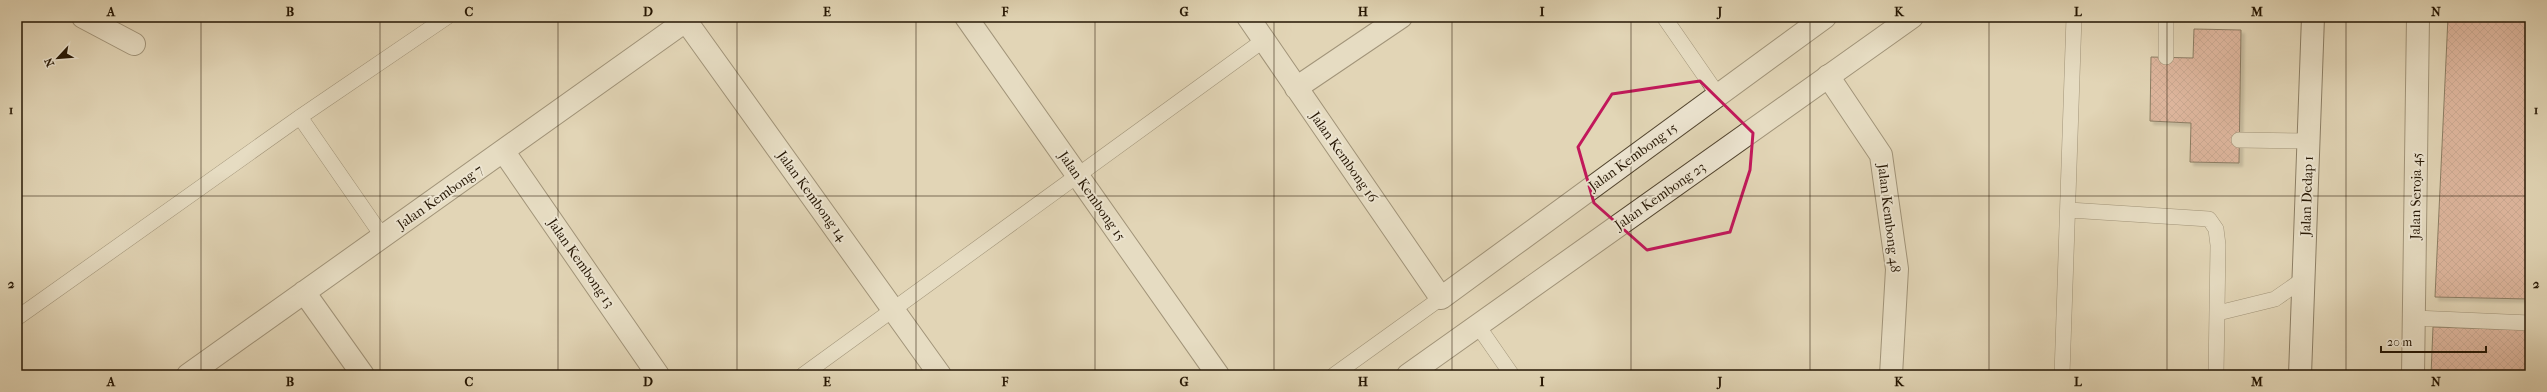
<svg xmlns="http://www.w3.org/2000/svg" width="2547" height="392" viewBox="0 0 2547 392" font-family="'IM FELL French Canon',serif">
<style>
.building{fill:url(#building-cross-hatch);stroke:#251603;filter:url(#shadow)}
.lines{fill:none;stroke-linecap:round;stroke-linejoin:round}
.service-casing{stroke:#544630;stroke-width:16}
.minor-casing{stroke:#544630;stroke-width:24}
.tertiary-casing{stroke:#544630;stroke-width:24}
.secondary-casing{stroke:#251603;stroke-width:24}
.service{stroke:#ece4d0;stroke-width:15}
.minor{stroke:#ece4d0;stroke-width:22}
.tertiary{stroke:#ece4d0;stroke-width:22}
.secondary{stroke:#ece4d0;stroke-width:22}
.marked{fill:none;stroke:#c2185b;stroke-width:3;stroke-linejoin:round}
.grid{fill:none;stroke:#251603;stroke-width:1;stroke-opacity:0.55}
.labels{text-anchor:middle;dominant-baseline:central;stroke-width:4;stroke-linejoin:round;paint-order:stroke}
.street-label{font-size:14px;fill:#251603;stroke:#ece4d0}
.neatline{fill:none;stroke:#251603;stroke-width:1.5}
.grid-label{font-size:13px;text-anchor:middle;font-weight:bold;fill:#251603}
</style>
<defs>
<pattern id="building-cross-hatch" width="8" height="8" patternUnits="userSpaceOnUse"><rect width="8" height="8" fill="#de9486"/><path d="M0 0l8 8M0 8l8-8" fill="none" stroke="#b4786b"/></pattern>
<filter id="shadow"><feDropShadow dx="3.5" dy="3.5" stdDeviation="1" flood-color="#0004"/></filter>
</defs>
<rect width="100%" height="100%" fill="#e2d6b6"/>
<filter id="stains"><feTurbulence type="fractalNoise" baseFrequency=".005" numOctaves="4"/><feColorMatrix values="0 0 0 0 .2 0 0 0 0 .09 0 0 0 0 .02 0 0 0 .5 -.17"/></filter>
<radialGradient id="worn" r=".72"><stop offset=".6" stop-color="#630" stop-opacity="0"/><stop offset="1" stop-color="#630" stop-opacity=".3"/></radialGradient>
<path class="building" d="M2448,17H2530V299L2435,297Z
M2194,29L2241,30L2239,163L2190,162L2191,123L2150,121L2151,57L2193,58Z
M2433,327L2530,330V375H2431Z"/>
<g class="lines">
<g class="service-casing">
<path id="service" d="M1664,17L1718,95
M2166,57V17
M300,117L383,237
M2239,140L2309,141
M2069,210L2209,219L2216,229L2218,245L2216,375
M2218,313L2275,299L2305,278
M17,318L300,117L447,17
M2415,318L2530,323
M1478,326L1512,375
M803,375L1264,40
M1334,375L1441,298
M2062,375L2074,17"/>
</g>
<g class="minor-casing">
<path id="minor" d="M83,17L134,44
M966,17L1218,375
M1248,17L1441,298L1825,17
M686,21L940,375
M1828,76L1881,155L1897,269L1891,375
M1296,88L1401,17
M504,152L658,375
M304,292L363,375
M188,375L691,17
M2413,375L2418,17"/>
</g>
<g class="tertiary-casing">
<path id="tertiary" d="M1408,375L1912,17"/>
</g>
<g class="secondary-casing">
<path id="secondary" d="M2300,375L2313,17"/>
</g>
<use href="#service" class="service"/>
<use href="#minor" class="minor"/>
<use href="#tertiary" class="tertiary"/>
<use href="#secondary" class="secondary"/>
</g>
<path d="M0 0H2547V392H0ZM1700,81L1753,133L1750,170L1730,232L1647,250L1594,203L1578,147L1612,94Z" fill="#e2d6b6" fill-opacity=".55" fill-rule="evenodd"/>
<path class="marked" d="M1700,81L1753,133L1750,170L1730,232L1647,250L1594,203L1578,147L1612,94Z"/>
<path class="grid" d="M201,17V375M380,17V375M558,17V375M737,17V375M916,17V375M1095,17V375M1274,17V375M1452,17V375M1631,17V375M1810,17V375M1989,17V375M2167,17V375M2346,17V375M17,196H2530"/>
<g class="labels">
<g class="street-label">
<text transform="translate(1344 157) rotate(55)">Jalan Kembong 16</text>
<text transform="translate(1633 157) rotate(-36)">Jalan Kembong 15</text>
<text transform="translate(812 196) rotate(54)">Jalan Kembong 14</text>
<text transform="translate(1092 196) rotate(55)">Jalan Kembong 15</text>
<text transform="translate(1660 196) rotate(-35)">Jalan Kembong 23</text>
<text transform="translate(2307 196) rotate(-88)">Jalan Dedap 1</text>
<text transform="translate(2416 196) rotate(-89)">Jalan Seroja 45</text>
<text transform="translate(440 197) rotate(-35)">Jalan Kembong 7</text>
<text transform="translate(1889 218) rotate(83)">Jalan Kembong 48</text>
<text transform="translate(581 263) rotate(55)">Jalan Kembong 13</text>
</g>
</g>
<rect width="2547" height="392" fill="none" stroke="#e2d6b6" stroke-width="44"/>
<g transform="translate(58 58) rotate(244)" stroke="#ece4d0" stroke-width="3" paint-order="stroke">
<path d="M0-3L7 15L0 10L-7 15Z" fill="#251603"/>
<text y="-6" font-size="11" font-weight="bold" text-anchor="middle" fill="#251603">N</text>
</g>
<path d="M2381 346v6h105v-6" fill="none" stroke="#251603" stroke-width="2"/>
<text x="2387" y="346" font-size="12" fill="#251603" stroke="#ece4d0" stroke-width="3" paint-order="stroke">20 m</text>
<rect x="22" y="22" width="2503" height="348" class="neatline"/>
<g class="grid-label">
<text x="111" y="16">A</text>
<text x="290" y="16">B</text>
<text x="469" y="16">C</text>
<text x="648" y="16">D</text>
<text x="827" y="16">E</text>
<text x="1005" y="16">F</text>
<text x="1184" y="16">G</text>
<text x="1363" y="16">H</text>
<text x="1542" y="16">I</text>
<text x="1720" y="16">J</text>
<text x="1899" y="16">K</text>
<text x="2078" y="16">L</text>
<text x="2257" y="16">M</text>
<text x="2436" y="16">N</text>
<text x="11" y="114">1</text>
<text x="2536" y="114">1</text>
<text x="11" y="288">2</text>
<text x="2536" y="288">2</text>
<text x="111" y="386">A</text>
<text x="290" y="386">B</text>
<text x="469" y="386">C</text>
<text x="648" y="386">D</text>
<text x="827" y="386">E</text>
<text x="1005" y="386">F</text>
<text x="1184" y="386">G</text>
<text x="1363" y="386">H</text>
<text x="1542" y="386">I</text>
<text x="1720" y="386">J</text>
<text x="1899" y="386">K</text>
<text x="2078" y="386">L</text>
<text x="2257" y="386">M</text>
<text x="2436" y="386">N</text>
</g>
<rect width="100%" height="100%" filter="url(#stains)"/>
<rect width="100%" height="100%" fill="url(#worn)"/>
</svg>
